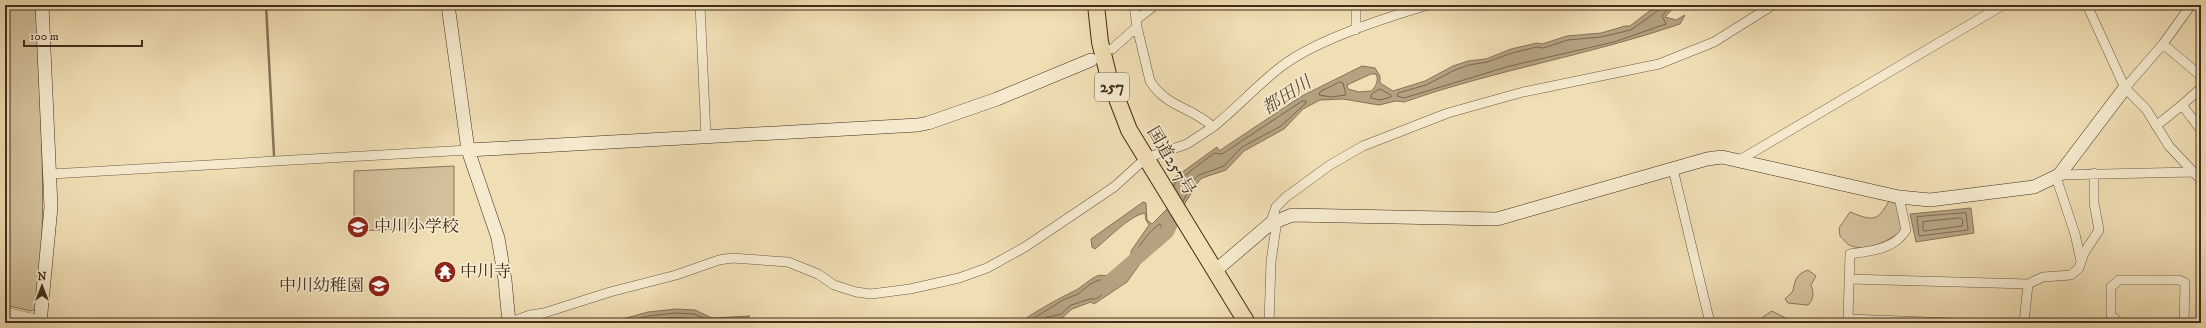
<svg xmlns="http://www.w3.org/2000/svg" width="2206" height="328" viewBox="0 0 2206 328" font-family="'IM FELL DW Pica','Noto Serif JP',serif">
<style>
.green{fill:#d2c09a;stroke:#89765c}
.water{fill:#b4a281;stroke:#867359;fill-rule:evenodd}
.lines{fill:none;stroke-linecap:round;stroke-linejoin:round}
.shore{stroke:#7a684f;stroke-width:1}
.stream{stroke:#867359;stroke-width:2.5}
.river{stroke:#b4a281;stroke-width:14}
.street-casing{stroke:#6c5943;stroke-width:10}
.secondary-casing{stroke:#402d1d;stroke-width:14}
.highway-casing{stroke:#402d1d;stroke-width:18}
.street{stroke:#f5eace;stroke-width:9}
.secondary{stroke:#f5eace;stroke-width:13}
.highway{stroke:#f0deb4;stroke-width:16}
.labels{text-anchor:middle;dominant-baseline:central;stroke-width:3.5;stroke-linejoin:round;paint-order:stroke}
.shield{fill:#f5eace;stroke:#766652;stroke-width:1}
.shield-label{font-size:16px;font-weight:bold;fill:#402d1d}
.street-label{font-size:17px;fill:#402d1d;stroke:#f5eace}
.poi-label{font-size:17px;fill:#402d1d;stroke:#f5eace;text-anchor:start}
.water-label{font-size:18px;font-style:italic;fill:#5d4a36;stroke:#f5eace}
</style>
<rect width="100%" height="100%" fill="#f0deb4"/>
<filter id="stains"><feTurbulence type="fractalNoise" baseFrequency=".005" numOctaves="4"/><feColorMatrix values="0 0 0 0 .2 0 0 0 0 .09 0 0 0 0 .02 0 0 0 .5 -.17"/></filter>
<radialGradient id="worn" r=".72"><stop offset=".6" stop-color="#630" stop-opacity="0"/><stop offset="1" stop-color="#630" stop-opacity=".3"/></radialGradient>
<path class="green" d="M5,5H36C40,107 48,208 37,309L31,311L5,305Z
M454,166V227L354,231V171Z
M1889,201L1899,204L1905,229C1890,239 1868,254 1849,245C1846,243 1843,239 1840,236L1839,228L1850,212C1873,221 1877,222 1889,201Z
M1808,270L1816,276L1811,285C1814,293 1814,299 1808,305L1788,303L1785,299L1793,291C1795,279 1797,274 1808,270Z
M1772,311L1795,323H1754Z"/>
<path class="water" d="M1657,5H1676L1665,17L1676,20L1685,15L1680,24C1590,55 1495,70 1404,102L1396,101L1379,105L1343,99L1320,100L1303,109L1284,129L1244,151L1226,170L1202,178L1198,182L1174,221L1164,230L1127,282L1094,304L1091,302L1072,309L1062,318L1052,319L1046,323H1019C1036,311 1056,300 1074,291C1081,288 1088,280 1097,276C1101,274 1112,277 1118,276L1131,254V251L1149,225L1146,220L1145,213C1129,216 1109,238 1095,249L1092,247L1091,239L1143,202L1146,203L1147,220L1152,224L1171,205L1170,181L1217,147L1219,151L1300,97L1362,66L1375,68L1380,76V83L1393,91L1425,81L1453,66L1468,61L1486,59L1511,49L1537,43L1542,44L1567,36L1601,33L1625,26H1630ZM1371,74H1376C1379,80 1376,87 1371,91L1359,92L1348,89L1347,85Z
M1971,208L1974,233L1916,242L1910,214Z
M676,309L695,310L712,318L750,316L746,319L727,322L730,323H608L648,312Z"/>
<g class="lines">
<path class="shore" d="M1660,5L1656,12L1631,30L1601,37L1568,40L1543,48L1537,47L1512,53L1487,62L1469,65L1455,70L1426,85L1398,93L1397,96L1404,98L1510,66L1614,42L1666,24L1662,16L1671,5
M1340,82L1343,83L1346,95L1331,97L1319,95L1320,92Z
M1380,89L1391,95V97L1380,100L1371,98V95Z
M1174,187L1175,183L1214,153L1222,154L1302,101H1306V103L1281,126L1242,147L1224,166L1199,175L1194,180L1183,201
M1966,213L1968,230L1919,236L1917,217Z
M1961,218L1963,220L1962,226L1925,231L1923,230V222Z
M1160,224L1162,227L1136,262H1134C1132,252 1151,229 1160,224Z
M620,323L648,316L676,313L694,314L712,321H725L727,323
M639,323C659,318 683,314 703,323
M1026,323L1063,300L1078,294L1090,284L1099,280L1118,281L1117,284L1096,299H1090L1071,305L1061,314L1045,318L1043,323"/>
<path class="stream" d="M266,5L274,155"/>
<path class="river" d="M1102,288L1167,232L1179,207"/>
<g class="street-casing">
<path id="street" d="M700,5L706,136
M2087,5L2125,88L2146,109L2169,146L2201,180
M1136,20L1155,5
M1356,30V5
M2163,44L2201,76
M1112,49L1137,27L1134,5
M2125,88L2163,44L2191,5
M2182,105L2201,88
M2156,126L2182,105L2201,130
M1213,127C1237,108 1257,85 1282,66C1318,39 1385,18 1428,5
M1738,161L2003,5
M1673,169L1710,323
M51,174L468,150
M2059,175L2192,172
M2056,177L2075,234L2081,261
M1270,224L1276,207L1286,197L1330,165L1363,146L1448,113L1523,92L1659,64L1714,42L1773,5
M1849,279L2028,284L2024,323
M2028,284L2043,277L2071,275L2079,268L2084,253L2099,230L2094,203V173
M5,312L40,320
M1848,319L1954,323
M508,323L530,315L544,313L610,292L676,275L719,260L732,258L788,262L818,274L834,285L856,292L871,294L910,289L959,278L987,268L1025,247L1114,187L1146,158L1187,144L1213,127C1192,107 1167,108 1150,81L1137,27
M1269,323L1271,262L1277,220
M1846,323L1848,319L1850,254C1870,251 1894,250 1906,230L1899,197
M2184,323H2119L2111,315V287L2119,280H2179L2185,283L2184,323"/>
</g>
<g class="secondary-casing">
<path id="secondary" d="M448,5L468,150L498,238L505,280L509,323
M468,150L918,125L928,123L997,99L1091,60
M1215,271L1270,224L1292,215L1497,219L1707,159L1722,157L1899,197L1930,200L2034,187L2059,175L2125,88
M40,323L51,207L42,5"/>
</g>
<g class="highway-casing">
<path id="highway" d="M1096,5L1100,42L1109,78L1129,130L1247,323"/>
</g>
<use href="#street" class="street"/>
<use href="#secondary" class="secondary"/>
<use href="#highway" class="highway"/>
</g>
<defs>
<g id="school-disc" transform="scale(1.15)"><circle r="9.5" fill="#8f2418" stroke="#f5eace"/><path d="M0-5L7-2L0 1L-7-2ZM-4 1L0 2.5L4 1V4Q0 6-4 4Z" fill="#fff"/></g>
<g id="temple-disc" transform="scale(1.15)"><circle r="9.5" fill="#8f2418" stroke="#f5eace"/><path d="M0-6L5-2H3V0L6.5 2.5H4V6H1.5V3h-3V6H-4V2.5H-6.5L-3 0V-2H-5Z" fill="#fff"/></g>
</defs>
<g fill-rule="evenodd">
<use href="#school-disc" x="358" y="227"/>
<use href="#temple-disc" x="445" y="272"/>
<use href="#school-disc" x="379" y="286"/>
</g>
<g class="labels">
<rect class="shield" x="1095" y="73" width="34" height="28" rx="3"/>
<g class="shield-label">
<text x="1112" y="87">257</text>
</g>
<g class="street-label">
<text transform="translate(1171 161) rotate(59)">国道257号</text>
</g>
<g class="poi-label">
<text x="374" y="227">中川小学校</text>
<text x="460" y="272">中川寺</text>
<text x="364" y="286" text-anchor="end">中川幼稚園</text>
</g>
<g class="water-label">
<text transform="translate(1287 96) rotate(-33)">都田川</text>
</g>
</g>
<rect width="2206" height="328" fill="none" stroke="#f0deb4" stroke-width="20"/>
<rect x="6" y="6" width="2194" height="316" fill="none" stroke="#402d1d" stroke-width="2"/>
<rect x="10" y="10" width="2186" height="308" fill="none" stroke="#402d1d"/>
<g transform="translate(42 286)" stroke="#f5eace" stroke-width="3" paint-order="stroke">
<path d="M0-3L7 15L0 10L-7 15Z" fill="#402d1d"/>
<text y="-6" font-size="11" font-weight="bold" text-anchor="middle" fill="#402d1d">N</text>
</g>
<path d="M24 40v6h118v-6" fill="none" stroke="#402d1d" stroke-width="2"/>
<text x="30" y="40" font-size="12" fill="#402d1d" stroke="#f5eace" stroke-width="3" paint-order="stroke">100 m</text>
<rect width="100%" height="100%" filter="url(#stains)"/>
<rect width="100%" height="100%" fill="url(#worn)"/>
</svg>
